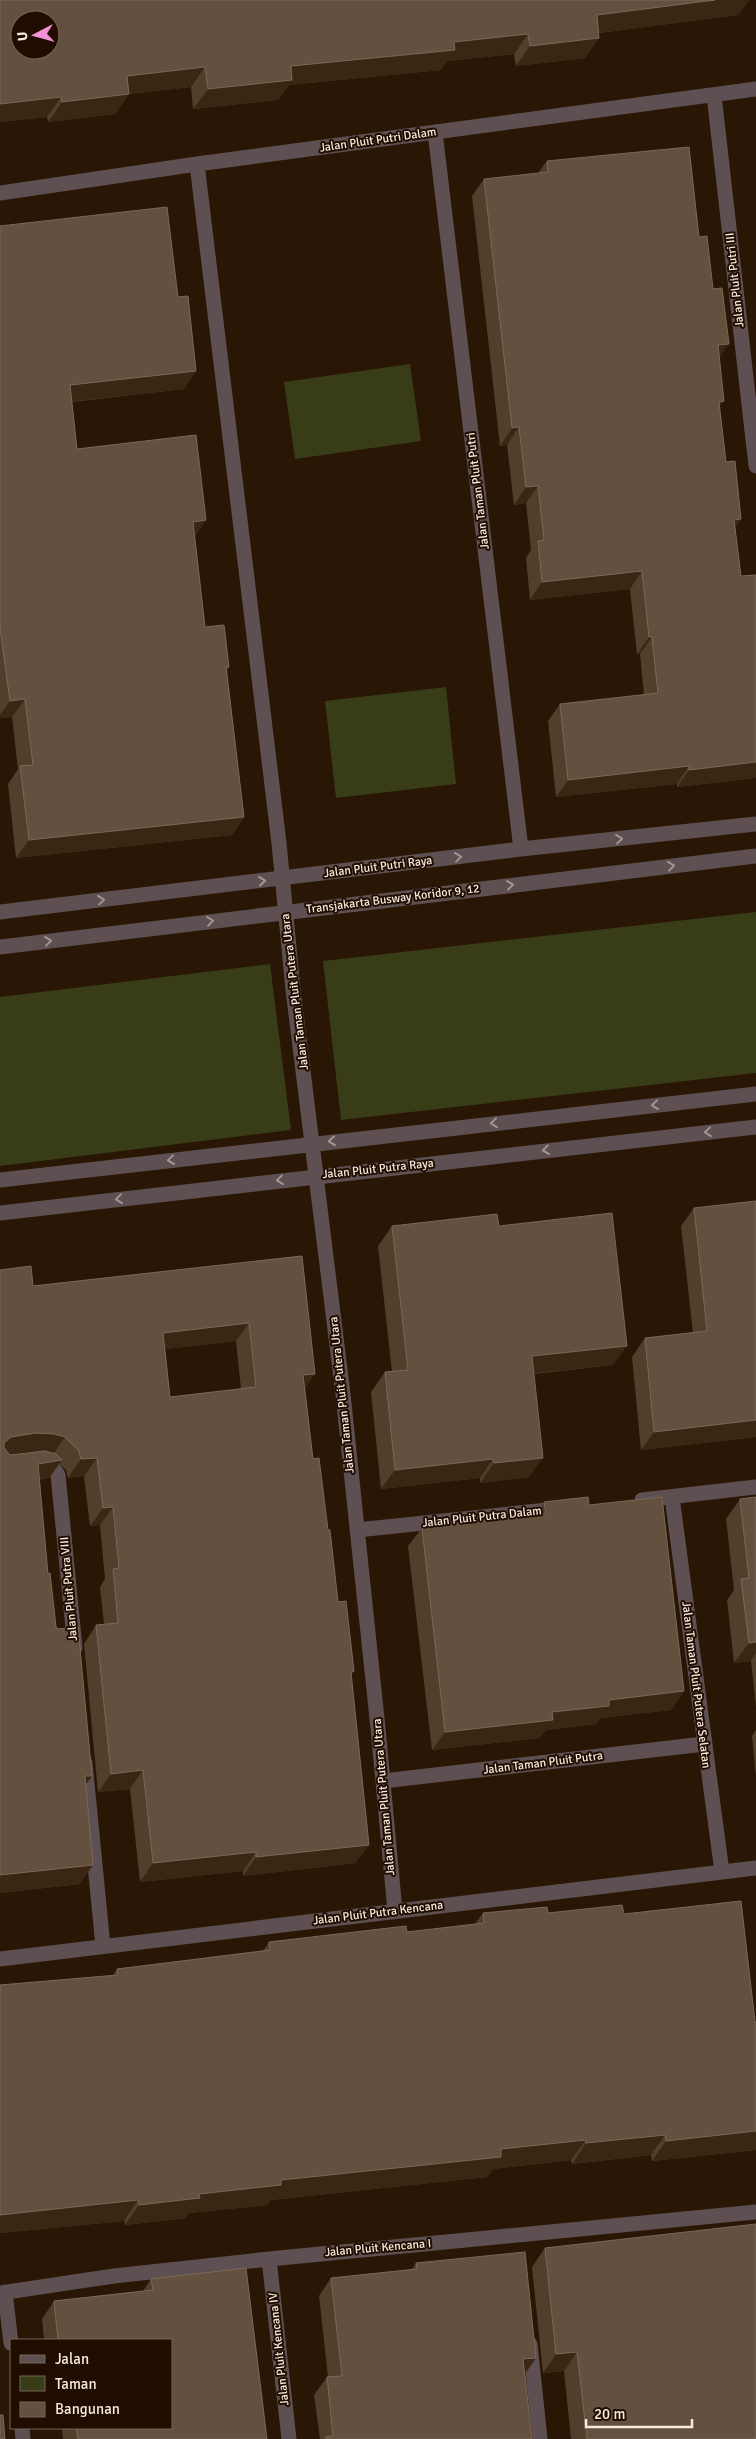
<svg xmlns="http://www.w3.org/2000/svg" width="756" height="2439" viewBox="0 0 756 2439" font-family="Signika,sans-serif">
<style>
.green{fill:#383d18}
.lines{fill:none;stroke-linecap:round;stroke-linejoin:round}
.minor{stroke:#5e5052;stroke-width:15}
.wall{fill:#523e2b;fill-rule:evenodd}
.shaded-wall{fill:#3b2614}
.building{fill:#64503f;stroke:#7b6858;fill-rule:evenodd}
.oneway{stroke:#a39591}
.labels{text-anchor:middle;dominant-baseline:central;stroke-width:4;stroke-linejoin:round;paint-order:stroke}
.street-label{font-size:12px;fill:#f7e9de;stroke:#200d00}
</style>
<rect width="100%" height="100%" fill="#2a1605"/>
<path class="green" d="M410,364L421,441L295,459L284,382Z
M446,687L456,784L336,798L325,701Z
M756,912V1073L341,1120L323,961Z
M270,964L291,1130L0,1166V997Z"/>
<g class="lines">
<path class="minor" d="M714,95L756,466
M435,132L521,849
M197,164L279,843L293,990L343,1394L378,1728L395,1911
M0,193L197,164L756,89
M0,912L521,849L756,824
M0,947L756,856
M0,1180L756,1094
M0,1213L756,1127
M0,1465C20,1462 47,1453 58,1475L75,1648
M672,1497L722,1872
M642,1500L756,1487
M357,1530L557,1509
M85,1763L103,1946
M383,1781L704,1744
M0,1959L756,1868
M269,2259L289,2439
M5,2292L11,2343
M0,2293L114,2276L269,2259L756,2212
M530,2344L540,2439
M22,2428L23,2439"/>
</g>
<path class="wall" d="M0,0H749L738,15L599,33V38L585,58L516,66L514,54L447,61L441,70L289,85L278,100L193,109L191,87L129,94L115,114L48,122L47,117L0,122Z
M547,161L699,237L719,358V407L726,462L741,519L735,527L756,778L677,787V784L556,797L548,721L560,704L644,695L640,654H637L630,589L530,600L526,558L531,550L526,503L514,505L507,445L500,446L472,196L484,179L538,173Z
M0,226L178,297L196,371L184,389L72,402L77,449L206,520L194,537L205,627L229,667L227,670L244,817L232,835L16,858L8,784L18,769L12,717L0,718Z
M756,1201V1437L641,1450L632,1357L645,1338L693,1333L681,1226L694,1208Z
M392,1226H499L613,1365L534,1374L529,1477L480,1483V1478L381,1489L371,1392L385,1372H392L378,1246Z
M302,1256L305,1388L313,1459L328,1530L338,1602L354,1671L351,1675L356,1863L243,1876V1871L140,1882L130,1789L98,1792L84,1644L96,1625L104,1624L100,1587L105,1579L100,1525L90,1526L84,1476L68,1478L66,1470L59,1463L49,1478L39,1480L48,1574L56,1627L92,1776L85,1785L80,1884L0,1893V1270L33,1286ZM236,1341L241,1389L170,1397L165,1349ZM23,1452H40L10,1455L9,1454Z
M756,1497V1707L751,1661L734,1663L727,1600L734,1590L726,1519L740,1499Z
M544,1502L589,1505L684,1691L671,1710L601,1718L596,1724L546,1730L540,1738L432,1750L408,1546L422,1528L536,1515Z
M756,1730V1776L752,1736Z
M483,1913L624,1914L755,2022H756V2150L652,2161L651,2155L572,2164L571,2160L493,2169L487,2177L271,2200L267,2205L189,2213L186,2218L125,2225L124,2221L0,2233V1985L113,1975L117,1969L263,1951L269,1942L407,1932L475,1924Z
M545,2248L756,2439H571L564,2371L543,2373L532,2267Z
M416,2263L536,2358L525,2374L532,2439H320L314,2395L327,2377H328L319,2296L331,2278L412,2269Z
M151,2279L267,2439H63L62,2428H171V2340H44L42,2319L54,2301L143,2291Z"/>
<path class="shaded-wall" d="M715,0H749L738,15L583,35L597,15Z
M528,34L514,54L447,61L441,70L289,85L278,100L193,109L208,89L291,66L454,42Z
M599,38L585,58L516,66L530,46Z
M205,67L191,87L129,94L115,114L48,122L62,102L127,76Z
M61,97L47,117L0,122V104Z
M729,344L717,361L718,345Z
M196,371L184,389L57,403L70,385Z
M724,401L711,419L719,402Z
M519,427L507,445L500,446L512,428Z
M538,486L526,503L514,505L526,487Z
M741,519L729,536L734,520Z
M206,520L193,538V522Z
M642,571L630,589L530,600L542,582Z
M649,637H652L640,654H637Z
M25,699L12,717L0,718V715L10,701Z
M756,762V778L677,787L689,770Z
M689,766L677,784L556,797L568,780Z
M244,817L232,835L16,858L29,840Z
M249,1323L236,1341L150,1351L163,1333Z
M627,1346L613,1365L518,1375L532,1356Z
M315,1374L302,1393L303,1375Z
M756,1420V1437L641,1450L654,1432Z
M36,1433L54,1434L65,1437L52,1456L41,1452H23L0,1456L4,1443L11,1437Z
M97,1458L84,1476L68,1478L81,1459Z
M543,1458L529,1477L480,1483L494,1463Z
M493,1459L480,1478L381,1489L395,1470Z
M62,1460L49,1478L25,1483L38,1464Z
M113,1507L100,1525L90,1526L103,1508Z
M756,1642V1653L751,1661L734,1663L749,1643Z
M684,1691L671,1710L601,1718L596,1724L546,1730L540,1738L432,1750L445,1732L552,1712L609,1700Z
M143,1770L130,1789L98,1792L111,1774Z
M85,1776H92L79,1794Z
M369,1845L356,1863L243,1876L256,1857Z
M256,1852L243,1871L140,1882L153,1863Z
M93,1865L80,1884L0,1893V1875Z
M756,2131V2150L652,2161L666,2141Z
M665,2135L651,2155L572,2164L586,2143Z
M586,2140L571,2160L493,2169L487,2177L271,2200L267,2205L189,2213L186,2218L125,2225L139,2205L199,2194L281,2180L501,2149Z
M138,2200L124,2221L0,2233V2215Z
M577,2352L564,2371L543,2373L556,2354Z
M536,2358L524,2375L523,2359Z"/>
<path class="building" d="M0,0H715L597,15L599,38L530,46L528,34L454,42L455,50L291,66L292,80L208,89L205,67L127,76L129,94L62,102L61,97L0,104ZM20,20H50V50H20Z
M689,147L699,237L707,236L713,289L722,288L729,344L718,345L724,401L719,402L726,462L735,461L741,519L734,520L741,576L756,575V762L689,770V766L568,780L560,704L658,693L652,637H649L642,571L542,582L538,541L544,540L538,486L526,487L519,427L512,428L484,179L548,172L547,161Z
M167,207L178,297L188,296L196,371L70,385L77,449L196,435L206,520L193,522L205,627L224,625L229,667H226L244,817L29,840L20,766L33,765L25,699L10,701L0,628V226Z
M756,1201V1420L654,1432L645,1338L707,1331L694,1208Z
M612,1213L627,1346L532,1356L543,1458L494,1463L493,1459L395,1470L385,1372L408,1370L392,1226L497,1214L499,1226Z
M302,1256L315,1374L303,1375L313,1459L319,1458L328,1530H330L338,1602L346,1601L354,1671L351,1672L369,1845L256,1857V1852L153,1863L143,1770L111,1774L96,1625L118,1623L113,1569L119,1568L113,1507L103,1508L97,1458L81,1459L79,1451L65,1437L54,1434L36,1433L11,1437L4,1443V1448L10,1455L45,1451L56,1454L62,1460L38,1464L48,1574L50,1573L56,1627L58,1629L78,1627L92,1776H85L93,1865L0,1875V1270L31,1266L33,1286ZM249,1323L256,1387L170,1397L163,1333Z
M588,1497L589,1505L662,1497L684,1691L609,1700V1706L552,1712L553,1720L445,1732L422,1528L546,1514L544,1502Z
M756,1497V1642L749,1643L741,1579L749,1578L740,1499Z
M741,1901L755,2022H756V2131L666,2141L665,2135L586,2143V2140L501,2149V2157L281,2180V2185L199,2194L200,2198L139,2205L138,2200L0,2215V1985L118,1975L117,1969L270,1950L269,1942L406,1926L407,1932L484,1923L483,1913L547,1907L548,1913L622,1905L624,1914Z
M756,2224V2439H587L577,2352L556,2354L545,2248Z
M525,2252L536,2358L523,2359L532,2439H326V2437L333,2436L327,2377L342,2376L331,2278L417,2269L416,2263Z
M246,2268L267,2439H78L76,2428H171V2340H58L54,2301L153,2290L151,2279Z
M0,2415H3L5,2439H0Z"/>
<defs><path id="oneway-chevron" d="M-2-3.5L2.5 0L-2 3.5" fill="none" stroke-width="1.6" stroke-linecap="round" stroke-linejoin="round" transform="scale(1.25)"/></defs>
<g class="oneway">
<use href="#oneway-chevron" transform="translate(619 839) rotate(-6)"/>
<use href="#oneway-chevron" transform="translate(458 857) rotate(-7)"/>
<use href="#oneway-chevron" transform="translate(671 866) rotate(-7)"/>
<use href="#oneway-chevron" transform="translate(262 881) rotate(-6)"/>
<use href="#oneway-chevron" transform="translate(510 885) rotate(-7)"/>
<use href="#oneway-chevron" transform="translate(101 900) rotate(-7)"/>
<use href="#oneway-chevron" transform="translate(210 921) rotate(-7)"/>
<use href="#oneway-chevron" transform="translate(48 941) rotate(-7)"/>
<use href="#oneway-chevron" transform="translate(655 1105) rotate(174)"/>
<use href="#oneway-chevron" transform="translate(494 1123) rotate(174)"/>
<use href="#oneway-chevron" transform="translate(708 1132) rotate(174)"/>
<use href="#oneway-chevron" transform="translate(332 1141) rotate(174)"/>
<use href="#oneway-chevron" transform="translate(546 1150) rotate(174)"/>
<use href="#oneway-chevron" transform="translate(171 1160) rotate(173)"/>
<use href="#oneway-chevron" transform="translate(280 1180) rotate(173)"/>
<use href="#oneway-chevron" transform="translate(119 1199) rotate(173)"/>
</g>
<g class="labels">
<g class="street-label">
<text transform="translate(378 140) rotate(-8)">Jalan Pluit Putri Dalam</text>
<text transform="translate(735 280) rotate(-96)">Jalan Pluit Putri III</text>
<text transform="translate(478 491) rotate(-97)">Jalan Taman Pluit Putri</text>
<text transform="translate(378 867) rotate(-7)">Jalan Pluit Putri Raya</text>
<text transform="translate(393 899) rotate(-7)">Transjakarta Busway Koridor 9, 12</text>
<text transform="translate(295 992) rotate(-97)">Jalan Taman Pluit Putera Utara</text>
<text transform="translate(378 1169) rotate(-6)">Jalan Pluit Putra Raya</text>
<text transform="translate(342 1395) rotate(-96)">Jalan Taman Pluit Putera Utara</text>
<text transform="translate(482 1517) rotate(-6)">Jalan Pluit Putra Dalam</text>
<text transform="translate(69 1589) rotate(-95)">Jalan Pluit Putra VIII</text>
<text transform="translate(696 1685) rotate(83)">Jalan Taman Pluit Putera Selatan</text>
<text transform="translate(543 1763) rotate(-7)">Jalan Taman Pluit Putra</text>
<text transform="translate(384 1797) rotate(-95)">Jalan Taman Pluit Putera Utara</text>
<text transform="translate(378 1913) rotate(-7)">Jalan Pluit Putra Kencana</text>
<text transform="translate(378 2248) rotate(-5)">Jalan Pluit Kencana I</text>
<text transform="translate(279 2349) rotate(-96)">Jalan Pluit Kencana IV</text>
</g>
</g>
<rect x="10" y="2339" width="162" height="90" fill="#200d00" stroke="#766559"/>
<rect x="20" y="2355" width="25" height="8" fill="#5e5052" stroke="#766559"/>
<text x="55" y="2364" font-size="15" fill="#f7e9de">Jalan</text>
<rect x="20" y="2376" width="25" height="15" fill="#383d18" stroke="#766559"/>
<text x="55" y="2389" font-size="15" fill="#f7e9de">Taman</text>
<rect x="20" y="2402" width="25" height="15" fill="#64503f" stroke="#766559"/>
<text x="55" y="2414" font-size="15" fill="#f7e9de">Bangunan</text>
<g transform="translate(35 35) rotate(264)"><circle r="24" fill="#200d00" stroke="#766559"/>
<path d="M0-4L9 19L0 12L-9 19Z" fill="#f391d6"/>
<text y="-8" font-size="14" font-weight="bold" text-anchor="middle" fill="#f7e9de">U</text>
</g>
<path d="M586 2419v8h106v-8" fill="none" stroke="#f7e9de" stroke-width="2.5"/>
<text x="594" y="2419" font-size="15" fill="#f7e9de" stroke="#200d00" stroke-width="4" paint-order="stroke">20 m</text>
</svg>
